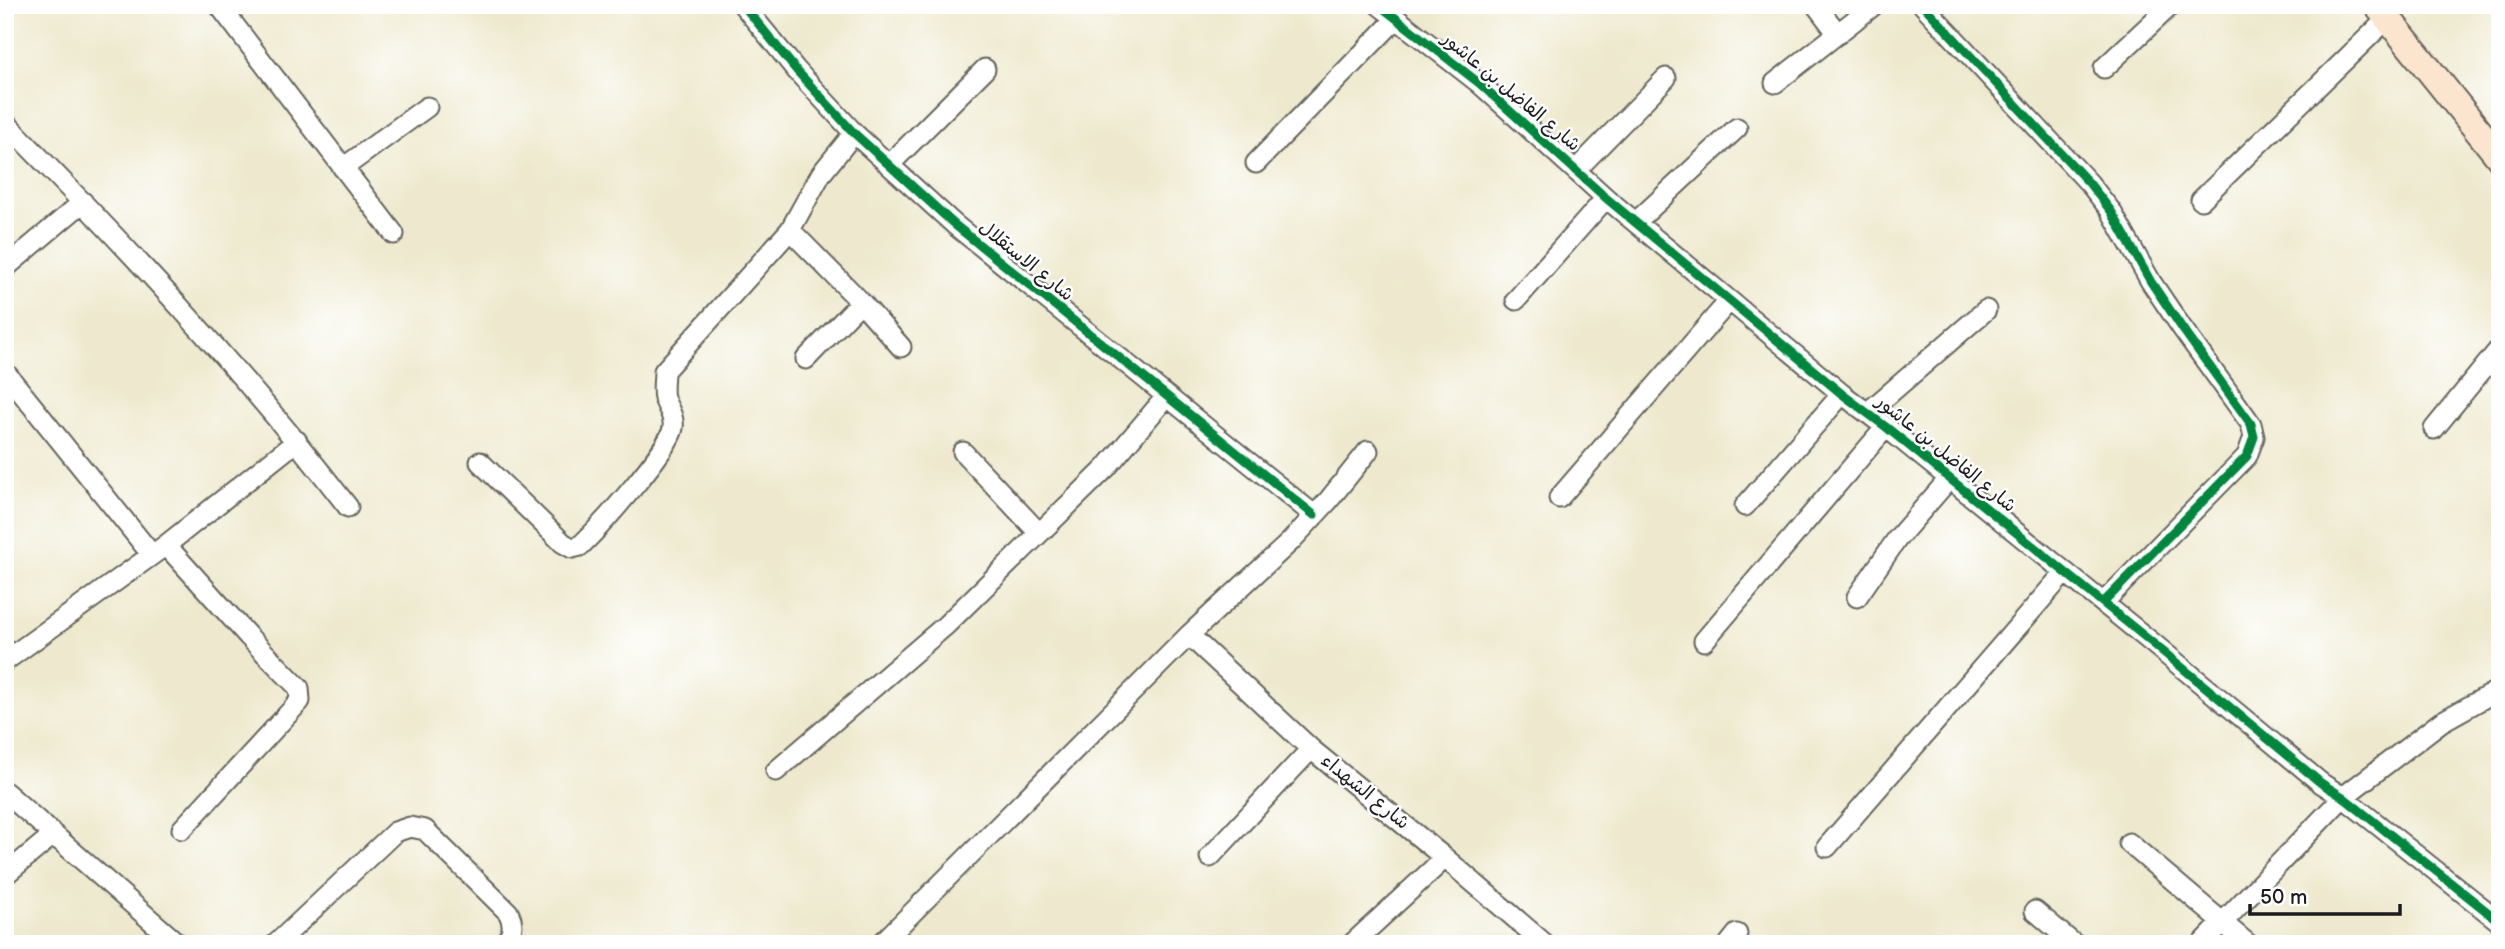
<svg xmlns="http://www.w3.org/2000/svg" width="2505" height="949" viewBox="0 0 2505 949" font-family="'Balsamiq Sans','Playpen Sans Arabic',sans-serif">
<style>
.lines{fill:none;stroke-linecap:round;stroke-linejoin:round}
.street-casing{stroke:#66645a;stroke-width:23}
.secondary-casing{stroke:#66645a;stroke-width:30}
.street{stroke:#fff;stroke-width:19}
.secondary{stroke:#fbe5cf;stroke-width:26}
.cycleway-casing{stroke:#fff;stroke-width:13}
.cycleway{stroke:#00873e;stroke-width:9}
.labels{text-anchor:middle;dominant-baseline:central;stroke-width:5;stroke-linejoin:round;paint-order:stroke}
.street-label{font-size:19px;fill:#1c1c1c;stroke:#fff}
</style>
<rect width="100%" height="100%" fill="#fff"/>
<filter id="ink" filterUnits="userSpaceOnUse"><feTurbulence type="fractalNoise" baseFrequency=".0143" numOctaves="2"/><feDisplacementMap in="SourceGraphic" scale="14" xChannelSelector="R" yChannelSelector="G"/><feConvolveMatrix kernelMatrix="1 2 1 2 8 2 1 2 1" color-interpolation-filters="sRGB"/></filter>
<filter id="wash" filterUnits="userSpaceOnUse"><feTurbulence type="fractalNoise" baseFrequency=".00686" numOctaves="4" result="noise"/><feDisplacementMap in="SourceGraphic" scale="28" xChannelSelector="R" yChannelSelector="G"/><feGaussianBlur stdDeviation="1.57" result="paint"/><feColorMatrix in="noise" values="0 0 0 0 0 0 0 0 0 0 0 0 0 0 0 0 0 1.4 0 .05"/><feComposite in="paint" operator="in"/></filter>
<g filter="url(#wash)">
<rect width="100%" height="100%" fill="#eee9ce"/>
</g>
<g filter="url(#ink)">
<g class="lines">
<g class="street-casing">
<path id="street" d="M219,5L394,234
M743,5L797,71L854,133L955,225L1314,515
M1379,5L1479,83L1606,198L1842,394L1886,427L2155,645L2321,783L2343,797L2500,922
M1816,5L1838,34
M1923,5L2089,183L2111,211L2151,282L2182,328L2251,424L2254,437L2247,456L2103,603
M2104,68L2171,5
M1775,83L1874,5
M5,122C126,246 242,370 348,507
M1256,163L1396,19
M889,165L985,69
M343,168L427,107
M1576,170L1666,78
M2201,200L2387,19
M1636,222L1737,128
M790,230L861,302L901,347
M5,268L83,202
M1516,300L1606,198
M806,359L861,302
M5,372L152,555
M1867,413L1986,310
M2434,429L2500,348
M963,452L1039,533
M480,462L563,543L572,548L580,546C598,529 670,449 673,428C675,416 667,408 664,398C662,390 664,379 664,371L790,230L821,174L854,133
M1559,498L1729,301
M1745,506L1842,394
M166,545L248,636L299,688L300,701L182,829
M1857,597L1897,539L1949,479
M1189,635L1311,749L1445,858L1545,944
M1704,641L1886,427
M5,661L166,545L297,441
M776,771L946,625L1106,468L1166,397
M5,792L178,944
M2129,843L2248,944
M1827,847L2065,572
M1210,857L1311,749
M5,875L53,835
M2035,911L2074,944
M276,944L395,832L410,827L425,830L508,912C515,925 513,934 503,944
M881,944L1189,635L1290,542L1328,501L1368,451
M1352,944L1445,858
M1729,944L1737,934
M2202,944L2343,797L2441,722L2500,689"/>
</g>
<g class="secondary-casing">
<path id="secondary" d="M2377,5L2500,158"/>
</g>
<use href="#street" class="street"/>
<use href="#secondary" class="secondary"/>
<g class="cycleway-casing">
<path id="cycleway" d="M743,5L797,71L854,133L955,225L1314,515
M1379,5L1479,83L1606,198L1842,394L1886,427L2155,645L2321,783L2343,797L2500,922
M1923,5L2089,183L2111,211L2151,282L2182,328L2251,424L2254,437L2247,456L2103,603"/>
</g>
<use href="#cycleway" class="cycleway"/>
</g>
</g>
<g class="labels">
<g class="street-label">
<text transform="translate(1511 92) rotate(40)">شارع الفاضل بن عاشور</text>
<text transform="translate(1026 261) rotate(39)">شارع الاستقلال</text>
<text transform="translate(1946 454) rotate(39)">شارع الفاضل بن عاشور</text>
<text transform="translate(1365 792) rotate(39)">شارع الشهداء</text>
</g>
</g>
<rect width="2505" height="949" fill="none" stroke="#fff" stroke-width="28"/>
<path d="M2250 904v10h150v-10" fill="none" stroke="#1c1c1c" stroke-width="3.5"/>
<text x="2260" y="904" font-size="21" fill="#1c1c1c" stroke="#ffffff" stroke-width="5" paint-order="stroke">50 m</text>
</svg>
